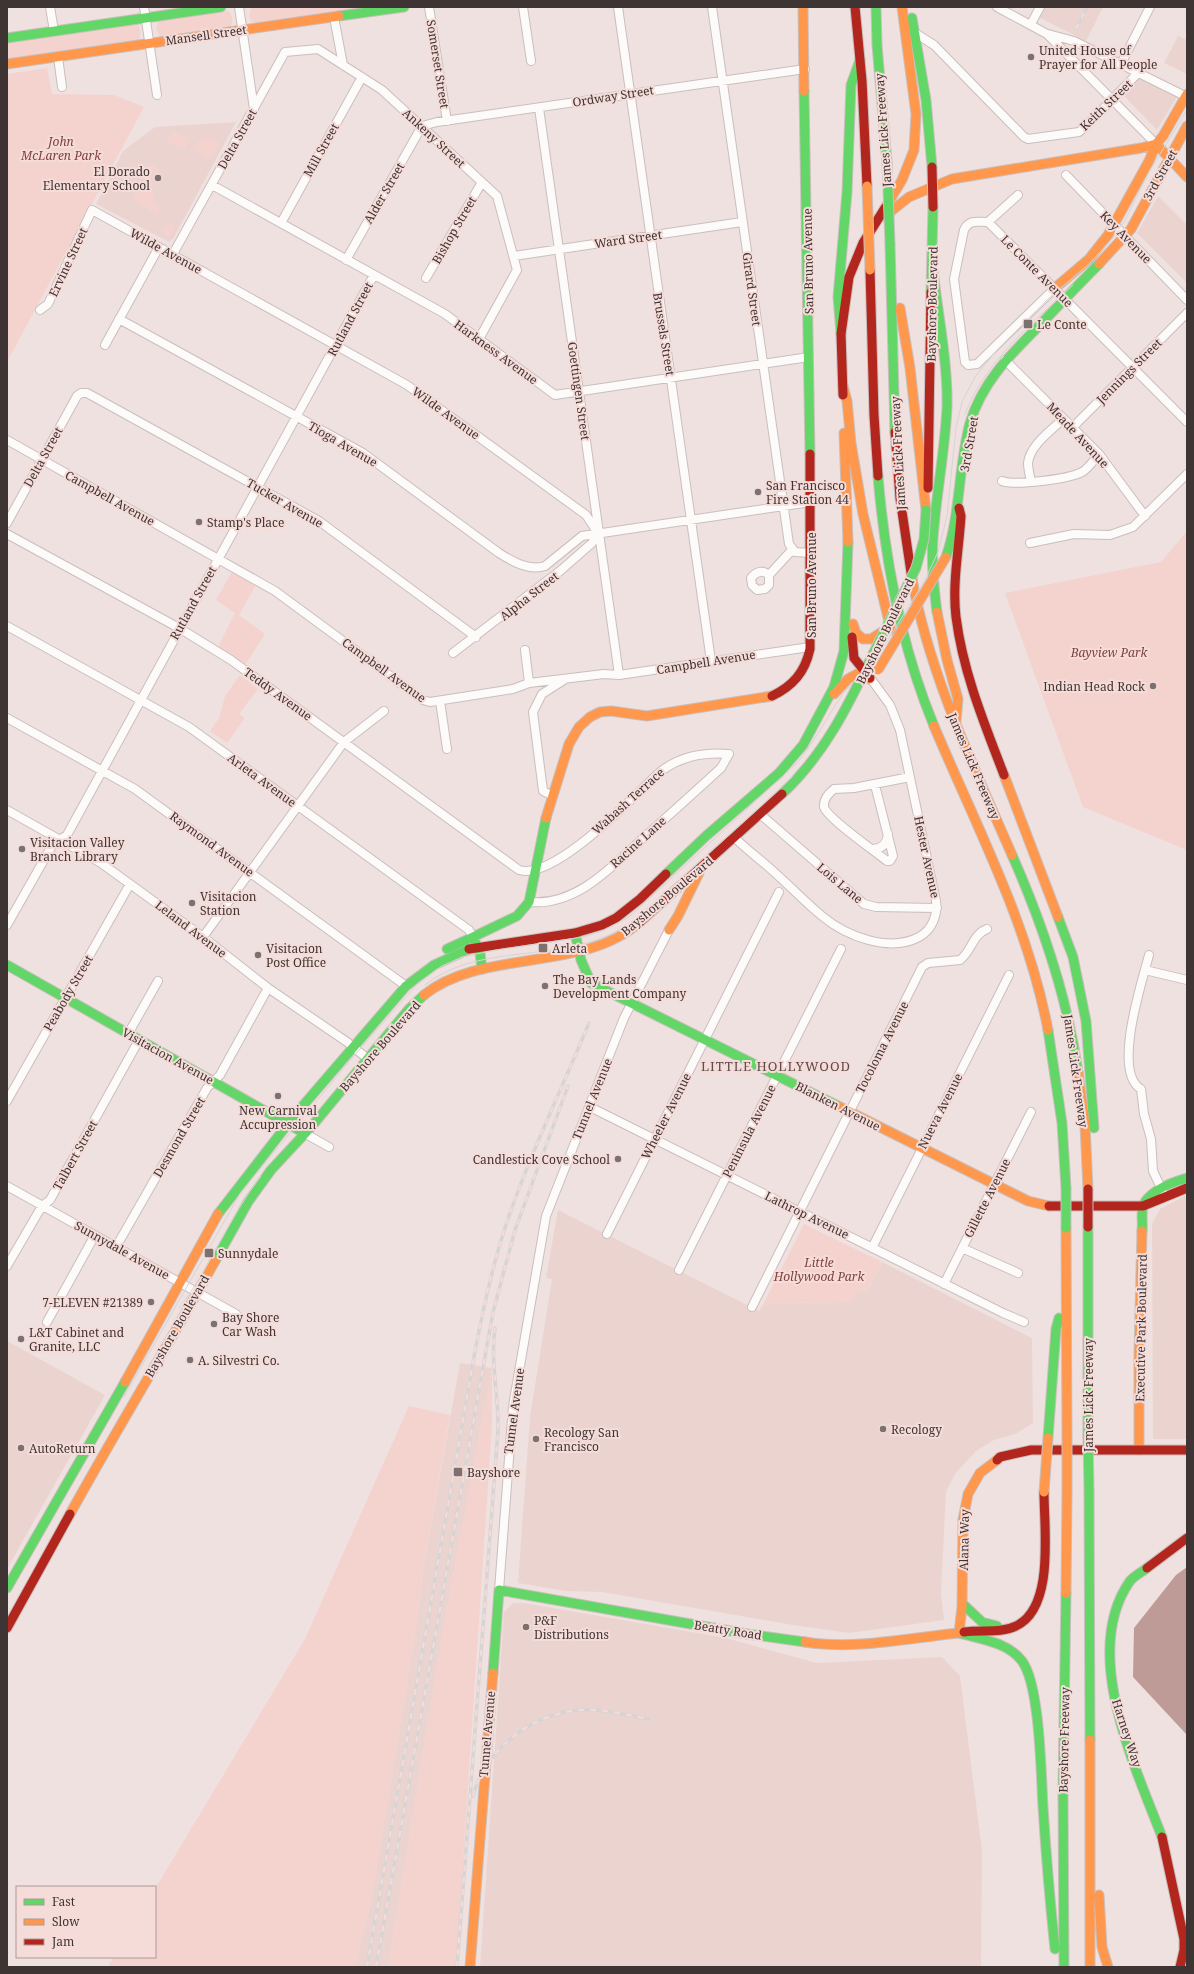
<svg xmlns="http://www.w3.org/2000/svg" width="1194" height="1974" viewBox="0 0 1194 1974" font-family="'Noto Serif',serif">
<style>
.built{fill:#ebd4d0}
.green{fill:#f4d3cf}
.water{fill:#bf9b98}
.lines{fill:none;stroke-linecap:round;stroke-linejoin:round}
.street-casing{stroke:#c9bfbd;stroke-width:10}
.fast-casing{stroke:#c9bfbd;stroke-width:11}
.slow-casing{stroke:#c9bfbd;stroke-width:11}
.jam-casing{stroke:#c9bfbd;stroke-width:11}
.street{stroke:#fdfafa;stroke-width:8}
.fast{stroke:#63d668;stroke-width:9}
.slow{stroke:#ff974d;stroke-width:9}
.jam{stroke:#b3261e;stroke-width:9}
.tram{stroke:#d8d4d4;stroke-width:1}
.rail-casing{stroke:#d8d4d4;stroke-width:3.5}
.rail{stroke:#f5dcd9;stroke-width:2;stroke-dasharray:6;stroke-linecap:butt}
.fast-bridge-casing{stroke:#c8c1c0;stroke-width:11;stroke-linecap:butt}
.slow-bridge-casing{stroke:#c8c1c0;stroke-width:11;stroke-linecap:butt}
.jam-bridge-casing{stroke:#c8c1c0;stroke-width:11;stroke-linecap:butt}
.fast-bridge{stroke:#63d668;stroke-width:9}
.slow-bridge{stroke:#ff974d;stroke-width:9}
.jam-bridge{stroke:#b3261e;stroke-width:9}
.poi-dot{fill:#7c716f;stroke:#f5dcd9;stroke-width:1.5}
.labels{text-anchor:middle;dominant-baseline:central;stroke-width:4;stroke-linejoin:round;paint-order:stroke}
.street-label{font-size:12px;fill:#3e3433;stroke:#f5dcd9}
.poi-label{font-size:12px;fill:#3e3433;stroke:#f5dcd9;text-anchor:start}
.park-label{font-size:12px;font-style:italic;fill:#80413d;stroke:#f5dcd9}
.neighbourhood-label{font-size:13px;letter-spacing:1px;fill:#604c4a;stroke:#f5dcd9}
</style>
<rect width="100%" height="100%" fill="#efe1df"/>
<path class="built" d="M1043,7H1103L1086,41L1038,17Z
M1178,36L1187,40V74L1164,63Z
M1139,78L1177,97L1157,130L1124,96Z
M236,122L173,239L169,242L96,204L123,151L155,127Z
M1158,196L1187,225V283L1137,233Z
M1187,1195V1439H1153L1152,1224L1160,1209Z
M558,1210L759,1311L763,1305L775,1303L850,1302L857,1289L866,1293L882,1262L1032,1338L1033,1423L1015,1434L994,1440L976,1451L955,1474L946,1492L941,1592L944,1620L849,1633L793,1625L602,1592L566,1591L518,1583L530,1417L552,1279L546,1278Z
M7,1341L105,1395L7,1569Z
M460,1363L492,1368L446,1615L388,1967H354L370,1906L419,1609L422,1575Z
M513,1603H524L726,1638L817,1663L942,1657L960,1676L982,1851L981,1967H480L504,1612Z"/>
<path class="green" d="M256,7H366L253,23C247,17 250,14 251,8Z
M229,11C233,17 233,20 231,27L160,37C156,29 156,30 158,21Z
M137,24C142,30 140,34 139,40L7,59V43Z
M47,68L52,94L114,95L144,107L7,362V74Z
M173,131L189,140L184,150L167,141Z
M204,138H212L219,143L210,159L194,150L198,142Z
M148.5 170a4.5 4.5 0 1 1 9 0a4.5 4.5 0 1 1-9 0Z
M141,183C151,186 157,192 153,202L162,207L157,215L149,211L151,206L148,209L132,200Z
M168,222L175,226L170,236L162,232Z
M1187,531V850L1083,807L1005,593L1161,562Z
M233,570L257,583L239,615L265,634L245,665L218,647L235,613L216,600Z
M240,675L258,689L239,714L245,718L227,743L210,731L219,718L225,696Z
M804,1224L882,1262L866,1293L857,1289L850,1302L775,1303L763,1305Z
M492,1368V1425L456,1967H388L446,1615Z
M409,1406L450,1415L422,1575L419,1609L370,1906L354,1967H108L114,1957H155V1889L305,1639Z"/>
<path class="water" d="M1187,1567V1735L1133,1677L1134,1628L1176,1575Z"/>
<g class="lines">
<g class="street-casing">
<path id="street" d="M50,7L54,31
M144,7L157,95
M239,7L254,109
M429,7L447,121
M523,7L531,61
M618,7L711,661
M712,7L789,544L795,552L811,553
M997,7L1047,34L1156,144
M334,17L343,65
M1031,24L1040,7
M915,33L934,45L1024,137L1028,139L1079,132L1084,128L1138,73
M1048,34L1074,41L1185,96
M58,57L62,87
M1121,64L1150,7
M539,108L619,675
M1066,175L1187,300
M212,185L445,314L555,395L809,357
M1018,195L988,222C978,222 969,219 964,230L954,279L965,362L968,365L977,364L1055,288
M988,222L1187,422
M281,223L362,77
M173,254L285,52L318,49L382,90L497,196L517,270L479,339
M514,256L742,222
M346,260L422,126L437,122L805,69
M426,278L482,182
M40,310L48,304L92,210L407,385L586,515L598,533
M119,319L363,453L499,553C513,562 529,571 545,566L582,536L811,502
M105,345L159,247
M1005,360L1099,454L1145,516
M1072,428L1187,313
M7,440L275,591L423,700L430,702L513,689L529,683L604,674L619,675L810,647
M1002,481C1015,486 1069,479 1082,472C1088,469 1094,460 1099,454
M1031,482C1030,476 1028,469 1028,463C1030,445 1051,431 1063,419
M7,523L77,396L81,393H87L319,521L476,637
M7,534L179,628L231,660L519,870C554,881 634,796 660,772C679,757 704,752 729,754L721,768C698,789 674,811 650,832C617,861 579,907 529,902
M1030,543L1074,534L1110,535L1133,527L1187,474
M769,575C762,569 756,572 751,578L752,585L757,590L765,589L769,585V575L792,550
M7,626L189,727L469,930L473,937
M525,650L529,683
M453,653L560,571L592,543L598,533
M440,701L447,749
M7,718L135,789L406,986
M875,785L893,856L890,861H887C876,852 827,818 824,807C823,799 829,793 834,789L854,788L910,777
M553,796L543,791L533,712L542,694L564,680
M7,810L101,863L203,937L268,988L347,1042L368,1059
M760,814L864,904L876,907L937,908
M735,838C747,850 761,860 774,872C790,886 805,902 822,916C846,936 889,953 919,937C932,930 938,915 936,901L900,730L890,705L871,679
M873,849C883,849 887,843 888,834
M7,925L53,844L67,835L374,275
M203,937L344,742L384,711
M1149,955C1142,982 1112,1072 1141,1089L1144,1114L1151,1139L1153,1171L1163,1192
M1145,970L1187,980
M128,1034L158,981
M7,1101L130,884
M590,1107L1003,1313L1024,1322
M304,1133L329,1147
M7,1186L236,1314
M607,1234L779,892
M116,1247L207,1088L220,1075L268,988
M872,1248L1009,975
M962,1248L1018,1273
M7,1266L42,1206L50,1200L139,1040
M679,1270L841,949
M944,1284L1031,1112
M752,1307L922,967L928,963L960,960C972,951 972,935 987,929
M47,1322L95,1235
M499,1590L513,1406L546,1216L624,1018L669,930"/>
</g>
<g class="fast-casing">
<path id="fast" d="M876,7L877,45L887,162
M339,16L404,7
M912,18L926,100L932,167
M7,38L221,7
M804,91L810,454
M890,244L895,432
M933,271C938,315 948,363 947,407C945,451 936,495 933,539C931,563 934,588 937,612
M931,292L933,207
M841,334L838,297L847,192L851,85L860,60
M878,476C885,562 901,646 934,726
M946,557C961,513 958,467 970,423C982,382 1011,354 1040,325C1059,305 1079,284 1099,264
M782,794C825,754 849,704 874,652
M1012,855C1043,925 1067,996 1078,1072
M666,874L706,836L779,773L803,745L834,687L844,651L848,542
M1058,917L1073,957L1086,1021L1094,1128
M575,933L581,960L591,983L838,1106
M447,949L473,937
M7,965L304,1133
M482,969L480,953L473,937L517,916L529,902L546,818
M1048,1030L1062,1123L1066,1188
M218,1214L294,1116L406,986L434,965L469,949
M1088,1227V1437
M1142,1231C1143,1223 1141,1213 1143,1206C1149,1190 1173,1182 1187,1178
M215,1261L248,1202L271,1170L312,1126L409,1009L424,995
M1048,1438L1056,1329L1059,1318
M1089,1491L1090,1740
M1147,1568C1142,1572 1134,1576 1130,1581C1080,1652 1135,1766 1162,1837
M7,1588L125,1382
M964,1605L982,1622L997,1626
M959,1633C980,1639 1008,1642 1022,1661C1040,1685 1041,1774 1043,1807C1046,1854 1050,1902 1055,1949
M493,1673L499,1590L747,1634L805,1642
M1064,1967L1063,1788L1066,1593"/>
</g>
<g class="slow-casing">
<path id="slow" d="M803,7L804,91
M7,64L339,16
M1156,144L1187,177
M885,208L902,180L914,150L916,114L902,7
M885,216L909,197L952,179L1141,148L1156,144
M1099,264L1131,229L1187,126
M1055,288L1089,259L1108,235L1149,161L1156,144L1163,136L1187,94
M900,308L910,368L926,510
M843,386L847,401L851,443L863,514L891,630
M844,433L848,542
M912,579C930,676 973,765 1012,855
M937,612L947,660L958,699L956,721
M853,624L856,633L863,639H871L882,632
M834,694L848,679L857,674L870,679
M934,726C976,826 1028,923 1048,1030
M1004,775L1058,917
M546,818L569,744L579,727L590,717L600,712L611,711L647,716L772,696
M669,930L678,916L699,873
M424,995C482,948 583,973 640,922
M1078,1072L1085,1125L1088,1189
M838,1106L1028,1201L1049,1206
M1066,1228L1067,1437
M125,1382L218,1214
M1139,1450V1354L1142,1231
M70,1514C117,1429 168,1346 215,1261
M1066,1593L1067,1492
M805,1642C855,1650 908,1638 959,1633L962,1607L963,1520L968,1494L980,1473L997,1460
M1090,1740V1967
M1099,1895L1102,1947L1108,1967
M470,1967L493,1673"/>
</g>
<g class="jam-casing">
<path id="jam" d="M855,7L862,81L867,186
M870,270L874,415L878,476
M843,395L841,334L849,277L863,243L885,208
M895,432L900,498L912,579
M928,488L931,292
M959,508L961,516C959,549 952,584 956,617C963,672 984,723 1004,775
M852,637L854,658L870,678
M772,696C793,686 805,672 810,649V454
M640,922L782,794
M469,949L575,933L602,925L616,918L640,899L666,874
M1049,1206H1143L1187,1188
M997,1460L1000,1457L1031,1450H1187
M1147,1568L1187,1538
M7,1628L70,1514
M964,1632C981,1629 1000,1634 1016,1626C1055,1608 1044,1529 1044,1492
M1162,1837L1184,1939V1950L1180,1967"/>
</g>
<use href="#street" class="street"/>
<use href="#fast" class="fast"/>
<use href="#slow" class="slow"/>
<use href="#jam" class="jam"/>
<path class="tram" d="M965,414C985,361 1033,323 1073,285
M425,985C475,945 547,961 604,937C637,924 662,896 687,873C723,841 758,809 792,777
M179,1308C211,1267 229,1217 261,1176
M124,1397L241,1192L353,1057L418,983L442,966L462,957L496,950L583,937L602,931L629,917L796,764L808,749L842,695L883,648L925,580L938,552L947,516L956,428L962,402L975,377L996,351L1049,298L1089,264L1112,239L1124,222L1149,172L1187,110"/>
<g class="rail-casing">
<path id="rail" d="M1076,29L1087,7
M473,1796C485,1749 532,1714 579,1710C602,1708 626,1715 649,1719
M367,1967L474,1357C482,1314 491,1270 505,1228C528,1158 561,1091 589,1023
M376,1967L493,1312L515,1230L568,1086
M457,1967L498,1431C499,1397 490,1362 495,1328"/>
</g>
<use href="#rail" class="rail"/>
<g class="fast-bridge-casing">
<path id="fast-bridge" d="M887,162L890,244
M874,652L916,568L924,539L926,510
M1066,1188V1228
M1088,1437L1089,1491"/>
</g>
<g class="slow-bridge-casing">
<path id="slow-bridge" d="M867,186L870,270
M878,670L946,557
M1067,1437V1492
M1044,1492L1048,1438"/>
</g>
<g class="jam-bridge-casing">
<path id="jam-bridge" d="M932,167L933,207
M1088,1189V1227"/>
</g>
<use href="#fast-bridge" class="fast-bridge"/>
<use href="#slow-bridge" class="slow-bridge"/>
<use href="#jam-bridge" class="jam-bridge"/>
</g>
<g class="poi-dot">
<circle cx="1031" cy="57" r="4"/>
<circle cx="158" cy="178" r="4"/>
<rect x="1023" y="319" width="10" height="10" rx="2"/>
<circle cx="758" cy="492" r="4"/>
<circle cx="199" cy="522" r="4"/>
<circle cx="1153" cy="686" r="4"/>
<circle cx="22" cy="849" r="4"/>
<circle cx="192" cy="903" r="4"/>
<rect x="538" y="943" width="10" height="10" rx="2"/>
<circle cx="258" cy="955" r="4"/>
<circle cx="545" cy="986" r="4"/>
<circle cx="278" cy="1096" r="4"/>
<circle cx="618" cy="1159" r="4"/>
<rect x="204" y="1248" width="10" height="10" rx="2"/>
<circle cx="151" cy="1302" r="4"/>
<circle cx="214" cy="1324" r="4"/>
<circle cx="21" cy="1339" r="4"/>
<circle cx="190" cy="1360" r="4"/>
<circle cx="883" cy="1429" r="4"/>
<circle cx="536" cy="1439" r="4"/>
<circle cx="21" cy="1448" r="4"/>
<rect x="453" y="1467" width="10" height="10" rx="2"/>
<circle cx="526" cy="1627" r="4"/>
</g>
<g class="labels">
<g class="street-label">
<text transform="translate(206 35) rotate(-8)">Mansell Street</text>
<text transform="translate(438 64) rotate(81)">Somerset Street</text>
<text transform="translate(613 96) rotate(-9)">Ordway Street</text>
<text transform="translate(1106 105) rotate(-44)">Keith Street</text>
<text transform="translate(883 130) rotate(-94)">James Lick Freeway</text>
<text transform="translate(434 138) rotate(43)">Ankeny Street</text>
<text transform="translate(237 139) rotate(-61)">Delta Street</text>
<text transform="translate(321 150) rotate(-61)">Mill Street</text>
<text transform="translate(1160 175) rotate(-61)">3rd Street</text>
<text transform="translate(384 193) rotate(-60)">Alder Street</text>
<text transform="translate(454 230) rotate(-60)">Bishop Street</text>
<text transform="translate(1126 237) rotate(46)">Key Avenue</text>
<text transform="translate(628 239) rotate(-8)">Ward Street</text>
<text transform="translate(166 251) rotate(29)">Wilde Avenue</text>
<text transform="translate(808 261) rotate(-91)">San Bruno Avenue</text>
<text transform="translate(68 262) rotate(-65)">Ervine Street</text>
<text transform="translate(1037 271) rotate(45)">Le Conte Avenue</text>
<text transform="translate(752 289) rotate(82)">Girard Street</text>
<text transform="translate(932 304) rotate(-89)">Bayshore Boulevard</text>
<text transform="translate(350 319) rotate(-62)">Rutland Street</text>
<text transform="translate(664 334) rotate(81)">Brussels Street</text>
<text transform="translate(496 352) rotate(36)">Harkness Avenue</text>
<text transform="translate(1129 371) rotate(-45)">Jennings Street</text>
<text transform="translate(579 391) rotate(82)">Goettingen Street</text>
<text transform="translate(446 413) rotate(36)">Wilde Avenue</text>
<text transform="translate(1078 435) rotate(47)">Meade Avenue</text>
<text transform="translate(343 444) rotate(30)">Tioga Avenue</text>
<text transform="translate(969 444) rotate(-80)">3rd Street</text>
<text transform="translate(898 453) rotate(-93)">James Lick Freeway</text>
<text transform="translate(43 457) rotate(-61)">Delta Street</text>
<text transform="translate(110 498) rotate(29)">Campbell Avenue</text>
<text transform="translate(285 503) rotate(30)">Tucker Avenue</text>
<text transform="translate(811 585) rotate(-90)">San Bruno Avenue</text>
<text transform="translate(529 596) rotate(-38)">Alpha Street</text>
<text transform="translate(193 603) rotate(-61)">Rutland Street</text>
<text transform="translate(885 631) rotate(-64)">Bayshore Boulevard</text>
<text transform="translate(706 662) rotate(-9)">Campbell Avenue</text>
<text transform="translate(384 670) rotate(36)">Campbell Avenue</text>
<text transform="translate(278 694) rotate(36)">Teddy Avenue</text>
<text transform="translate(974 766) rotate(67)">James Lick Freeway</text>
<text transform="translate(262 780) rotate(36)">Arleta Avenue</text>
<text transform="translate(628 801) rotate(-42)">Wabash Terrace</text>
<text transform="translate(638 842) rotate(-42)">Racine Lane</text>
<text transform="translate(212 844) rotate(36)">Raymond Avenue</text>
<text transform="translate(927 857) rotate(78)">Hester Avenue</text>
<text transform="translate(840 883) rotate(40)">Lois Lane</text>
<text transform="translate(667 896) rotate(-40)">Bayshore Boulevard</text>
<text transform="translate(191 929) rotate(37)">Leland Avenue</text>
<text transform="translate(68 993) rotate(-60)">Peabody Street</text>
<text transform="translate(380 1046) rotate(-49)">Bayshore Boulevard</text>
<text transform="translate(882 1047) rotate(-63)">Tocoloma Avenue</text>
<text transform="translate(168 1056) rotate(29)">Visitacion Avenue</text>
<text transform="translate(1076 1071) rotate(82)">James Lick Freeway</text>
<text transform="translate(592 1099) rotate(-68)">Tunnel Avenue</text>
<text transform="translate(838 1106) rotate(27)">Blanken Avenue</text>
<text transform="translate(940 1111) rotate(-63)">Nueva Avenue</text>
<text transform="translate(666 1116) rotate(-63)">Wheeler Avenue</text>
<text transform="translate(749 1131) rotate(-63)">Peninsula Avenue</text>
<text transform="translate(179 1137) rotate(-60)">Desmond Street</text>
<text transform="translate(75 1155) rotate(-61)">Talbert Street</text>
<text transform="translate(987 1198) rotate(-63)">Gillette Avenue</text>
<text transform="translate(807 1215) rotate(26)">Lathrop Avenue</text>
<text transform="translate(122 1250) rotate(29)">Sunnydale Avenue</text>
<text transform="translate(177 1326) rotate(-60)">Bayshore Boulevard</text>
<text transform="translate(1141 1328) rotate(-89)">Executive Park Boulevard</text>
<text transform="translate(1088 1395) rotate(-90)">James Lick Freeway</text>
<text transform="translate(514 1411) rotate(-82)">Tunnel Avenue</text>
<text transform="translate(964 1540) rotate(-89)">Alana Way</text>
<text transform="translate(728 1630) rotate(9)">Beatty Road</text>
<text transform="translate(1127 1733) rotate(72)">Harney Way</text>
<text transform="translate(487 1734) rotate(-85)">Tunnel Avenue</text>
<text transform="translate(1064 1740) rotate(-89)">Bayshore Freeway</text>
</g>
<g class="poi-label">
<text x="1039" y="50">United House of<tspan x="1039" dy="14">Prayer for All People</tspan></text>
<text x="150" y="171" text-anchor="end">El Dorado<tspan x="150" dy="14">Elementary School</tspan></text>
<text x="1037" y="324">Le Conte</text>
<text x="766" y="485">San Francisco<tspan x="766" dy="14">Fire Station 44</tspan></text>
<text x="207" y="522">Stamp's Place</text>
<text x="1145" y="686" text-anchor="end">Indian Head Rock</text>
<text x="30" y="842">Visitacion Valley<tspan x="30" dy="14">Branch Library</tspan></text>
<text x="200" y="896">Visitacion<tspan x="200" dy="14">Station</tspan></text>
<text x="266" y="948">Visitacion<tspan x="266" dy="14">Post Office</tspan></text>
<text x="552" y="948">Arleta</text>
<text x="553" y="979">The Bay Lands<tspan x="553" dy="14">Development Company</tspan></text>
<text x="278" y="1110" text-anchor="middle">New Carnival<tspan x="278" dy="14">Accupression</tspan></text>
<text x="610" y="1159" text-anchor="end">Candlestick Cove School</text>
<text x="218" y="1253">Sunnydale</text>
<text x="143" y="1302" text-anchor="end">7-ELEVEN #21389</text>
<text x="222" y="1317">Bay Shore<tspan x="222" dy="14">Car Wash</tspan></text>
<text x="29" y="1332">L&amp;T Cabinet and<tspan x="29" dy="14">Granite, LLC</tspan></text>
<text x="198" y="1360">A. Silvestri Co.</text>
<text x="891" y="1429">Recology</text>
<text x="544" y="1432">Recology San<tspan x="544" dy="14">Francisco</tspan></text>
<text x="29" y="1448">AutoReturn</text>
<text x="467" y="1472">Bayshore</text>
<text x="534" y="1620">P&amp;F<tspan x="534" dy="14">Distributions</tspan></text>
</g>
<g class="park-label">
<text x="61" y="141">John<tspan x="61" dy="14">McLaren Park</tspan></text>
<text x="1109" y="652">Bayview Park</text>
<text x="819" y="1262">Little<tspan x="819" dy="14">Hollywood Park</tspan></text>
</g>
<g class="neighbourhood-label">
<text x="776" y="1066">LITTLE HOLLYWOOD</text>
</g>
</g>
<rect width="1194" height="1974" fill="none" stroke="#3e3433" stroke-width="16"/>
<rect x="16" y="1886" width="140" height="72" fill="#f5dcd9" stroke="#ac9997"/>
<rect x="24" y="1899" width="20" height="6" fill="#63d668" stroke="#ac9997"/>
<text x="52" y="1906" font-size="12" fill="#3e3433">Fast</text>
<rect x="24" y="1919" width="20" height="6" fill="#ff974d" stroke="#ac9997"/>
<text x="52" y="1926" font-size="12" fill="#3e3433">Slow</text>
<rect x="24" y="1939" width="20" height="6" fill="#b3261e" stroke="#ac9997"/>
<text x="52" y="1946" font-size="12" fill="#3e3433">Jam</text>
</svg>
